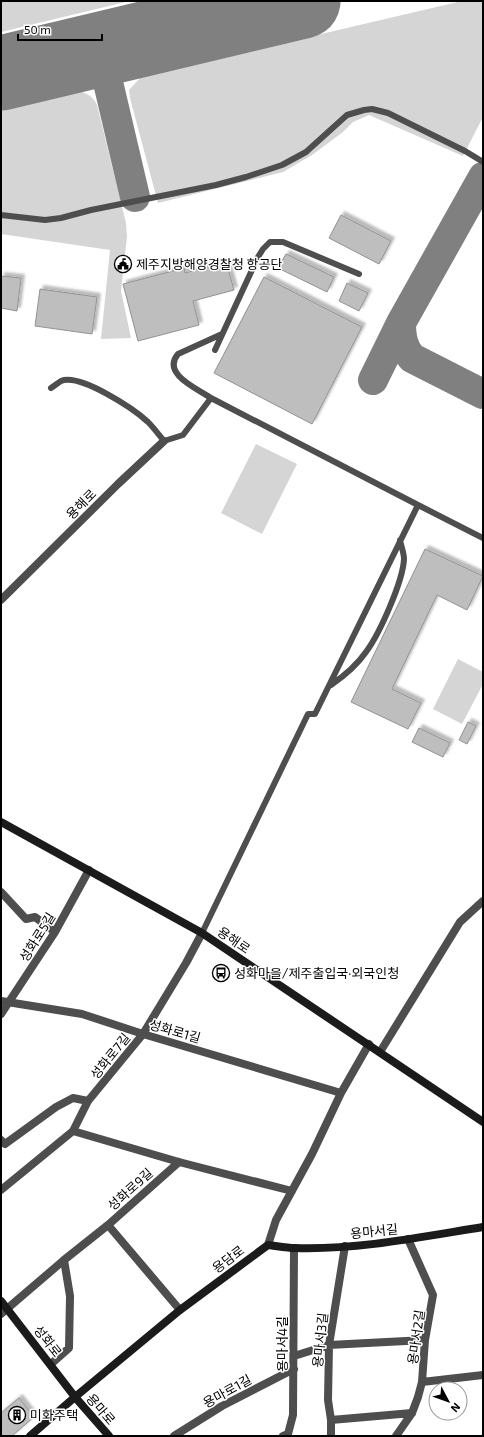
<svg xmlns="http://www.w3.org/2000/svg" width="484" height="1437" viewBox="0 0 484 1437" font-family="'Exo 2','Noto Sans KR',sans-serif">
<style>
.green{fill:#d5d5d5}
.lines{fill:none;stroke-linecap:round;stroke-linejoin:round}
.taxiway{stroke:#808080;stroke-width:30}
.runway{stroke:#808080;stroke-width:75}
.building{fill:#bebebe;stroke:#929292;filter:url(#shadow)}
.lane{stroke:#4e4e4e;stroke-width:6}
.street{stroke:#4e4e4e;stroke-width:8}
.secondary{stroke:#1b1b1b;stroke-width:8}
.labels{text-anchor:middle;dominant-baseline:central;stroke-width:3;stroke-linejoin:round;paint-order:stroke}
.poi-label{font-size:13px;fill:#000;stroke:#fff;text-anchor:start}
.street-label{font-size:13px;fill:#000;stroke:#fff}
</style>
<defs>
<filter id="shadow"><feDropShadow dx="3.5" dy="-3.5" stdDeviation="1" flood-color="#0004"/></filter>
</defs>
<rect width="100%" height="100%" fill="#fff"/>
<path class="green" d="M1,1H130L1,32Z
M462,1H483V117L463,156L369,115L353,122L343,132L312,155L283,172L158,203L130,98L129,90L142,76Z
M79,91C88,94 93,96 97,105L126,223L127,237L121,291L131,338L101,339L110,250L1,234V110Z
M256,444L297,464L262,534L221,513Z
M458,659L483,672V684L462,724L433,709Z"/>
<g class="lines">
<path class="taxiway" d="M134,41C121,52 108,60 107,78L135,197
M77,55L90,60L107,78
M401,323C401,337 403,348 412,358L483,394
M373,380L401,323L483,177"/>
<path class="runway" d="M1,73L303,1"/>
</g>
<path class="building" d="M341,215L391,241L379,264L329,238Z
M286,254L334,277L327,292L278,268Z
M226,262L234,290L193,301L199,325L138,341L123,284L184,268L185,273Z
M1,276L21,278L17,311L1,308Z
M264,277L362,327L312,424L214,373Z
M347,283L368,293L359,311L339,301Z
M40,289L97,297L92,334L35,326Z
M425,549L483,576L467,610L437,595L392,689L421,703L408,729L351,702Z
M468,722L476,726L467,744L459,740Z
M419,728L450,743L443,757L412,742Z
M19,1398L34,1417L12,1436H1V1413Z"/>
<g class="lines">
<path class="lane" d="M1,215L45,220L61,218L91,210L216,185L246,177L282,165L306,152L347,115L364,110L372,109L388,113L465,151L483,162
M215,350L258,257L263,249L270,242H283L359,274
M51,388C54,386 58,383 61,381C80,373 134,409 148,422C154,428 159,435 164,441L183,435L211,398L418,505L483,538
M211,398C198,389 161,374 178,354L222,334
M331,685C344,676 357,665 366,652C380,633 403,581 404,559C404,553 401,546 400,540
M202,933L308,714H315L418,505"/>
<path class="street" d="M1,600L118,484L164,441
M1,892L26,919L35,917L55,932
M1,1001L82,1014L143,1034L341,1093
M1,1014L55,932L89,870
M380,1052L460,922L483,901
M73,1131L179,1162L292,1191
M1,1140L5,1144L56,1107L73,1098L88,1101
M1,1190L73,1131L88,1101L143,1034L186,963L202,933
M108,1225L180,1310
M268,1245L276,1220L312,1154L341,1093L369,1044
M1,1314L64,1260L108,1225L179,1162
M294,1356L329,1345L425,1340
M51,1364L69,1348L70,1296L64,1260
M422,1382L483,1375
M331,1420L412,1413
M174,1436L222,1406L294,1369
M283,1436L288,1434L293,1415L294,1248
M331,1436V1420L328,1400L329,1345L345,1246
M396,1436L412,1413L418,1397L422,1382L425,1340L433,1295L408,1239"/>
<path class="secondary" d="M1,822L202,933L483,1122
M1,1301L75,1397L109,1436
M30,1436L75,1397L180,1310L268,1245C277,1246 286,1248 295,1248C358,1250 421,1237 483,1227"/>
</g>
<defs>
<g id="civic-ring" transform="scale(0.9)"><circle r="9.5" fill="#fff" stroke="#000" stroke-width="1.5"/><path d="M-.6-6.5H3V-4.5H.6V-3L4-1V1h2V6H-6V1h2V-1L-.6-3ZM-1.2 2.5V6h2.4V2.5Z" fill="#000"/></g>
<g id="bus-ring" transform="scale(0.9)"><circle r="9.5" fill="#fff" stroke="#000" stroke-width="1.5"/><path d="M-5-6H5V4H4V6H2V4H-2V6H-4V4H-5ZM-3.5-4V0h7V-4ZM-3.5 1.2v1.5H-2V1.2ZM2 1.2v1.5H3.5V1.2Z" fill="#000"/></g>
<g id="building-ring" transform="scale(0.9)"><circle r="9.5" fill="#fff" stroke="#000" stroke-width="1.5"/><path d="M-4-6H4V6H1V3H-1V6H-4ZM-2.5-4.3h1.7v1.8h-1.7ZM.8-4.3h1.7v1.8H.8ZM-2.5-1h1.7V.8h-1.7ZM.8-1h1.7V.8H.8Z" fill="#000"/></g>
</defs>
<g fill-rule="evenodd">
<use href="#civic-ring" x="123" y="264"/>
<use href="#bus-ring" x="221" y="973"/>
<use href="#building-ring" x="17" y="1415"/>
</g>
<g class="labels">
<g class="poi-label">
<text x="136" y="264">제주지방해양경찰청 항공단</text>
<text x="234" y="973">성화마을/제주출입국·외국인청</text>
<text x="30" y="1415">미화주택</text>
</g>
<g class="street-label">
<text transform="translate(81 504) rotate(-45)">용해로</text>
<text transform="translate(37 937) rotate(-58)">성화로5길</text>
<text transform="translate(234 940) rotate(34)">용해로</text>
<text transform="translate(175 1031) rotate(16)">성화로1길</text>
<text transform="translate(110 1056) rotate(-51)">성화로7길</text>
<text transform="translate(130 1189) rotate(-42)">성화로9길</text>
<text transform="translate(374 1231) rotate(-6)">용마서길</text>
<text transform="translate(228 1259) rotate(-37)">용담로</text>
<text transform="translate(416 1337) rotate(-82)">용마서2길</text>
<text transform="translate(320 1340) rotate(-84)">용마서3길</text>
<text transform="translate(48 1341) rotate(52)">성화로</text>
<text transform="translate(282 1344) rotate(-90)">용마서4길</text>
<text transform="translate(227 1391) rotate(-29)">용마로1길</text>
<text transform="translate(101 1409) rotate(49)">용마로</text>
</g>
</g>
<rect width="484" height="1437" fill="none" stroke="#000000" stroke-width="4"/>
<g transform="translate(448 1401) rotate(131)"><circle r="19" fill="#ffffff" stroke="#999999"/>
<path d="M0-3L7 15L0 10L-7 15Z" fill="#000000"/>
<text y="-6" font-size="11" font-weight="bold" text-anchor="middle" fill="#000000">N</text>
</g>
<path d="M18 34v6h84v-6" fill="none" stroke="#000000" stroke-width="2"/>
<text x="24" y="34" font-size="12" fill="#000000" stroke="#ffffff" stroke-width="3" paint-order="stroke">50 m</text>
</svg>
